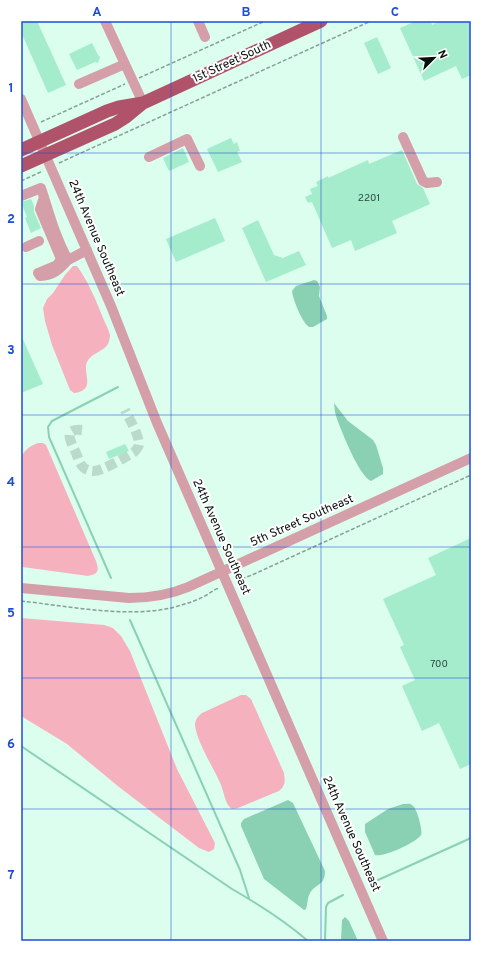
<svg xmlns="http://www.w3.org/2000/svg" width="492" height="962" viewBox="0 0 492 962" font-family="Overpass,sans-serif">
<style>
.green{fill:#f6b1be}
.water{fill:#89d1b2}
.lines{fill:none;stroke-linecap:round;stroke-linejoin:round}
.stream{stroke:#89d1b2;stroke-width:2}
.building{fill:#a4eccc}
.minor-tunnel{stroke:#bbdacc;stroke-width:10;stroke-dasharray:10 5;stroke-linecap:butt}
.path{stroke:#86a094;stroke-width:1.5;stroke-dasharray:4 2;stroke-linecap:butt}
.minor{stroke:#d49fa8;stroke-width:10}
.major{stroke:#b0536a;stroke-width:13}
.grid{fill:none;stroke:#1d4ed8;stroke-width:1;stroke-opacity:0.55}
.labels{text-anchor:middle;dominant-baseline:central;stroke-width:4;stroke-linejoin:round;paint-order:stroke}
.number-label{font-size:10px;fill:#2c463a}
.street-label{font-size:12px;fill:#040f0a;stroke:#fff}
.neatline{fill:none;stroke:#1d4ed8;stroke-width:1.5}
.grid-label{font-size:13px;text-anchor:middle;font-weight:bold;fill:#1d4ed8}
</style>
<rect width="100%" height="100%" fill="#dbfeee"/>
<path class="green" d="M73,266H77C88,281 96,300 103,318C105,323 109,330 110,335C110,338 109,342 108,344C103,352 91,353 87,362C82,373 97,390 74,393L70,390L52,345L45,321L43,308L47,299L53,293L65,275Z
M38,443H43L46,445L96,561C99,570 99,574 88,576L30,568L22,567L21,565V460C23,450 30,446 38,443Z
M21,618L104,625L113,628L121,636L130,651L177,769L215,843L214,849L209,852L199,848L119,787L67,744L21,716Z
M241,695H246L251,699L284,773C285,781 286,785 279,791L238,808L232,809C225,805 224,792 221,785C214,768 197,743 195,725C195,720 198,716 202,713Z"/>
<path class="water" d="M314,280L317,281L320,287L319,296L327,316V319L313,327H309C302,322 293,300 292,291L296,286Z
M334,403L348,421L373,440L376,445L383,468V474L371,481C359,476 342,432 337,419L335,412Z
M288,800L293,803L325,871C325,886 316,883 310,893C307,898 308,904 306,909L304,910L264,879L241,826V823L244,819Z
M403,804C406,804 410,803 412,805C417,808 423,830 421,835C417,842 383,858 375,855L365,832V824L388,809Z
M345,917L349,921L358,941H341L342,920Z"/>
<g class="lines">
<path class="stream" d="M111,578L49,437L48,427L52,421L118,387
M130,620L240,870L249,898
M21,746L232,889C258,904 285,921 308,941
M378,880L471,838
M325,941L326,907L328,903L343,895"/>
</g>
<path class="building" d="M21,21H37L66,85L48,93L21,32Z
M416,21H431L432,25L440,21H471V75L462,79L456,66L424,81L400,28Z
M377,37L391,68L378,74L364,43Z
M92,43L98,55L100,57L98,63L95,62L77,70L69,54Z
M231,138L234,144L237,142L240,151L237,152L242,162L218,172L207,149Z
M183,148L189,162L169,171L163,158Z
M402,150L417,184L423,188L430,204L392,221L397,233L355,251L351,240L332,248L312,202L308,203L305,197L312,194L310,189L318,186L316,182L328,176V178L368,160L369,164Z
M31,199L34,206V212L41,228L31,233L25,218L27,217L21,202Z
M215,218L225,241L176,262L166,239Z
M258,220L274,255L283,258L299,251L306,265L266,282L242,228Z
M21,335L43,384L21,393Z
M125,444L129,451L109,459L106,452Z
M471,538V764L460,769L439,723L422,731L402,686L415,680L400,647L404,645L383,599L436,575L428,558Z"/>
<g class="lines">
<path class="minor-tunnel" d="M82,430C62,428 71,442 76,453C78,457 79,463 83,467C86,470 90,471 94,471C102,471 126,457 134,452C136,450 139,447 139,444C139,435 129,418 125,410"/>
<path class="path" d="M139,78L265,21
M41,122L125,84
M59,163L371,21
M21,181L43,171
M236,581L252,575L471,475
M21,601C68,606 125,618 171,608C182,605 193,602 203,597C209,594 213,590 219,588"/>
<path class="minor" d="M105,21L143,103
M198,21L205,37
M79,84L125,64
M21,99L111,306L157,423L383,941
M403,137L423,181L427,183L437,182
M149,157L187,139L200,166
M21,196L41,188C49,212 55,237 68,260C60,269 53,276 40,276L38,273L57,265L61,259L40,209L44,197
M26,247L39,241
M68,260L87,250
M21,588L129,598C150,598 169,595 188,587L471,458"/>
<path class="major" d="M21,150L107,111L119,107L143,103L321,21
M21,166L115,124L126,117L143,103"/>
</g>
<path class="grid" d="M171,21V941M321,21V941M21,153H471M21,284H471M21,415H471M21,547H471M21,678H471M21,809H471"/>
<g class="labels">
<g class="number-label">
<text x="369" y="198">2201</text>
<text x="439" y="664">700</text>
</g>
<g class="street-label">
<text transform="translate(232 62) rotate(-25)">1st Street South</text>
<text transform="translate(96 238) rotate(67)">24th Avenue Southeast</text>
<text transform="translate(302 521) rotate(-24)">5th Street Southeast</text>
<text transform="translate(221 537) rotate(66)">24th Avenue Southeast</text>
<text transform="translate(351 834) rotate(66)">24th Avenue Southeast</text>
</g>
</g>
<rect width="492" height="962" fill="none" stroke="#ffffff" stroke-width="44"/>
<g transform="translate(434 58) rotate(66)" stroke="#ffffff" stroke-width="3" paint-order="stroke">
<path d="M0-3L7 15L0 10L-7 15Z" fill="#040f0a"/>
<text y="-6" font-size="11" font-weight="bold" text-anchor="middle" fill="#040f0a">N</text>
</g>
<rect x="22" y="22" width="448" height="918" class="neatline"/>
<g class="grid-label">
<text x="97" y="16">A</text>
<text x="246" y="16">B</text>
<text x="395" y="16">C</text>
<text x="11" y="92">1</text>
<text x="11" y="223">2</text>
<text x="11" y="354">3</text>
<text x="11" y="486">4</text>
<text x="11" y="617">5</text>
<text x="11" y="748">6</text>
<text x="11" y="879">7</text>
</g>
</svg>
